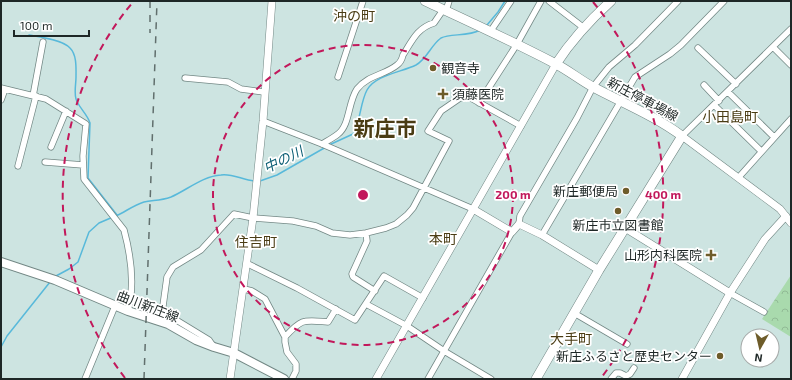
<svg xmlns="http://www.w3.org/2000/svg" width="792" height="380" viewBox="0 0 792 380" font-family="'Exo 2','Noto Sans JP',sans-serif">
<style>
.park{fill:url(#park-crowns)}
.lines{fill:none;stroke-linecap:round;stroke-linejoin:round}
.stream{stroke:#58b9da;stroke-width:1.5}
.minor-casing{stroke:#738885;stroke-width:7}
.tertiary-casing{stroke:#738885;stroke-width:8}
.secondary-casing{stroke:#738885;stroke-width:10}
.primary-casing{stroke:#738885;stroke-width:10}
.minor{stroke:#fff;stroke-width:5.5}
.tertiary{stroke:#fff;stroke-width:7}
.secondary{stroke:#fff;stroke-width:8}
.primary{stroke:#fff;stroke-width:9}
.rail{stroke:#616f6d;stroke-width:1.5;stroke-dasharray:7 7;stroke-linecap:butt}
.ring{fill:none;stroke:#c2185b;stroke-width:2;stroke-dasharray:7 5}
.poi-dot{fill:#6e5c2a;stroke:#fff;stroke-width:1.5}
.labels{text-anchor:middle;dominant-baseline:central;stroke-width:3.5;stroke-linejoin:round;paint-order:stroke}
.poi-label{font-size:13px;fill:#1e2726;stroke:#fff;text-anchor:end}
.street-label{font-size:13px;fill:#1e2726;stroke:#fff}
.neighbourhood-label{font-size:14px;fill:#4a3c14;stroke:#fff}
.water-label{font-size:14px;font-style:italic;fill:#0a5d73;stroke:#fff}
.town-label{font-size:21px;font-weight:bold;fill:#4a3c14;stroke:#fff}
.centre{fill:#c2185b;stroke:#fff;stroke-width:2}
.ring-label{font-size:12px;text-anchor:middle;font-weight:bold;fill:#c2185b;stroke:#fff;stroke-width:3.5;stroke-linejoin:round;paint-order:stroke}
</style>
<defs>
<pattern id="park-crowns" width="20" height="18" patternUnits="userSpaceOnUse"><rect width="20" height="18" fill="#a9daad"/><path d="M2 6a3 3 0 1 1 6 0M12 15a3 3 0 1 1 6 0" fill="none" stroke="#91bb95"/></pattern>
</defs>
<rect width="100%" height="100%" fill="#cde4e1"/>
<path class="park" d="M791,275V337L762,319Z"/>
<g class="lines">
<path class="stream" d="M487,25L498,12L505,1
M29,35C40,37 63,40 70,48C77,55 76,68 76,77C76,84 74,92 76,99C77,105 88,115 90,123L88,178L117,215
M329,145L353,134C361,120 360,103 367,90C375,75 402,72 416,65C427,59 431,45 441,38C450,33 468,37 480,30
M260,181L277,175L326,147
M116,216C125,212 134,205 144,202C153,200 160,201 171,197C187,190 203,176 221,175C231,173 243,180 254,181
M56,276L69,269L78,262L89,232L99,223L113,217
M1,347L7,336L50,282"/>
<g class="minor-casing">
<path id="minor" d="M549,1L584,28
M446,11L449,1
M490,32L511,1
M773,47L791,65
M698,48L736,84
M338,77L363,1
M185,78L228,82L241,89L264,92
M704,85L719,101
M1,88L46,99L86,124L83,156L84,179L124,230C131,256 135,285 128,311
M728,92L774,137
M33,96L43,42
M1,100L5,89
M479,103L517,44L541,1
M714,105L761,151
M263,121L322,144L473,209
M682,136L791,29
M322,144C327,141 333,138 338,134C350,125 348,102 357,89C368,75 385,75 397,65C400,63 402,59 403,55C412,41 417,28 434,23L443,10
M51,147L66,111
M45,162L83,165
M18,166L36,96
M739,177L791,119
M519,224L520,216L577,118L593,87L609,67L635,45L678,1
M366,233L367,241L352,274L353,277L375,291
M542,235L635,77L670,54L681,45L724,1
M248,264L297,288L355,320L384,276L423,298
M244,289L252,291L265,299L285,337V342L287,352L296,364V371L292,379
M730,293L764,312
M366,304L407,326L444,351L491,379
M574,313L627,344
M285,337C302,318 304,320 328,322L336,309
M213,346L209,340L168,315L162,313L167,277L173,267L201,250L234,214L253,218L293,221L316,226L332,233L350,235L366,233L386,228L396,224L407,215L413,208L449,141L428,131L441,111L460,98L469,97L521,126
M85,379L115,306
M428,379L512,232
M611,379L616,373H620L626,376L630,374L634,368"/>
</g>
<g class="tertiary-casing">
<path id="tertiary" d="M682,136L780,209L791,223
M473,209L512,232L519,224L542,235L599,270
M625,228L730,293
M230,379L253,218L263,121L272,1
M376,379L556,64
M682,379L730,293L765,239L786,216"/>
</g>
<g class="secondary-casing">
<path id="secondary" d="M1,262L55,280L128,311L168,324L196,340L214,347L234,353L284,379"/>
</g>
<g class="primary-casing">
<path id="primary" d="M425,1C468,21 512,41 554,63C568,70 580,80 593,87C623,103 655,116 682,136L599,270L536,379
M556,64C571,41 590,20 611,1"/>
</g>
<use href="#minor" class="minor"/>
<use href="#tertiary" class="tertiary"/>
<use href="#secondary" class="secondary"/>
<use href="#primary" class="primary"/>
<path class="rail" d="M150,1V33
M144,379L157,1"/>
</g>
<g class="ring">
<circle cx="363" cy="195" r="150"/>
<path d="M125 378A300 300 0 0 1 133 2M593 2A300 300 0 0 1 601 378"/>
</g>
<g class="poi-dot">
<circle cx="433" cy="68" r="4"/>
<path d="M441 88h4v4h4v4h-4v4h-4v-4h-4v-4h4z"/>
<circle cx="626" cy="191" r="4"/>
<circle cx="618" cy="211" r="4"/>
<path d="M709 249h4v4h4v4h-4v4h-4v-4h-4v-4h4z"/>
<circle cx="720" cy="356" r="4"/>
</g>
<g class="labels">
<g class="poi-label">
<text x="441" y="68" text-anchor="start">観音寺</text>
<text x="452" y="94" text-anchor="start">須藤医院</text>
<text x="618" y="191">新庄郵便局</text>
<text x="618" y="225" text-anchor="middle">新庄市立図書館</text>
<text x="702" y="255">山形内科医院</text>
<text x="712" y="356">新庄ふるさと歴史センター</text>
</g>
<g class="street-label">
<text transform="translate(643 99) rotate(28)">新庄停車場線</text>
<text transform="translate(148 306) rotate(21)">曲川新庄線</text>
</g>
<g class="neighbourhood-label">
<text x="354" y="15">沖の町</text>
<text x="730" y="116">小田島町</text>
<text x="443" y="238">本町</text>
<text x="256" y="241">住吉町</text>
<text x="571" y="338">大手町</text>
</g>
<g class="water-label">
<text transform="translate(283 159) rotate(-26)">中の川</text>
</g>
<g class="town-label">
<text x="385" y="127">新庄市</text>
</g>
</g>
<circle cx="363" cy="195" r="6" class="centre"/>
<g class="ring-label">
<text x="513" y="199">200 m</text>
<text x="663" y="199">400 m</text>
</g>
<rect width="792" height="380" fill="none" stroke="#1e2726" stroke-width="4"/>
<g transform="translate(760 348) rotate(188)"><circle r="19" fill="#ffffff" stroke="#a5a9a8"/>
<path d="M0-3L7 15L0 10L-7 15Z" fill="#6e5c2a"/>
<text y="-6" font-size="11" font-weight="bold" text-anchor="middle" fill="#1e2726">N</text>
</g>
<path d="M14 30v6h75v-6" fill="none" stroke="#1e2726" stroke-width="2"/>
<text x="20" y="30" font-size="12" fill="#1e2726" stroke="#ffffff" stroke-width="3" paint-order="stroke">100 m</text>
</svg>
